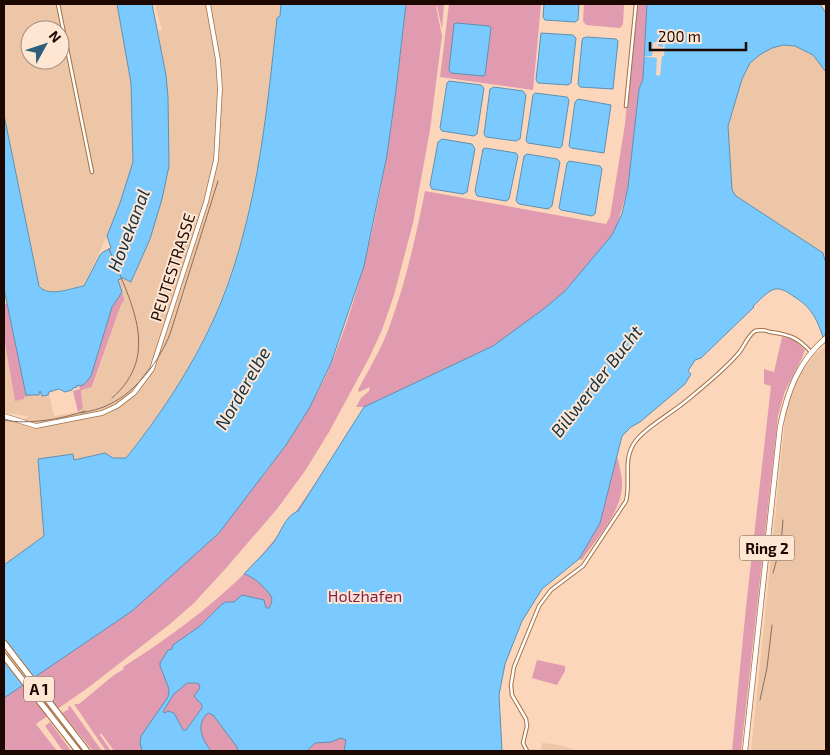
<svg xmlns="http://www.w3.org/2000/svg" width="830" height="755" viewBox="0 0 830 755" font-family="'Exo 2',sans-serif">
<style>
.built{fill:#edc6a8;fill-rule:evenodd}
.green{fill:#e09bb0}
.water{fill:#7bcaff;stroke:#5e90b2;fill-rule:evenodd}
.pier{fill:#fbd6ba}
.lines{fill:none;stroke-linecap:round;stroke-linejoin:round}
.street-casing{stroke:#a67042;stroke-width:4.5}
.secondary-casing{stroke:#a67042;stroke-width:5.5}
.primary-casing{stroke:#a67042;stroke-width:6}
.highway-casing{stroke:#a67042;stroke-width:7}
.street{stroke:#fff;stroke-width:2.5}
.secondary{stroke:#fff;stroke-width:4}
.primary{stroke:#fff;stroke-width:4.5}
.highway{stroke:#fff;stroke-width:5}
.rail{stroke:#8a6e5c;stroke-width:1}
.labels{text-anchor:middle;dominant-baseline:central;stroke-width:4;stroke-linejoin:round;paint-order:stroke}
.shield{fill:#ffe6d3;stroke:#604b3f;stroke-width:1}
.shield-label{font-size:15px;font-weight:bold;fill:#1c0800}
.street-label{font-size:16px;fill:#1c0800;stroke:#ffe6d3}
.park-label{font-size:16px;fill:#85224c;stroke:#ffe6d3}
.water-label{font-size:18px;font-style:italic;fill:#0e3146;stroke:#ffe6d3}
</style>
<rect width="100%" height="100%" fill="#fbd6ba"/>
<path class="built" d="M4,4H117L131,83L133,163L120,203L107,236L84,286L51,292L44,291L39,286L4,115ZM30,30H60V60H30Z
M155,4H281L263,138L245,229L236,260L213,320L185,374L157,417L125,458H113L105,453L74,460L72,454L39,459L44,536L4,565V418L21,424L23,419L28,418L27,416L4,413V338L15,400L30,395H39L38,391H40L48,395L49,394L54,416L78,412L83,408L81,389L93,387L121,305L125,301L107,250L110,249L132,282L150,239L162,199L169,166L166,75L158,31L162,30Z
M783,45L795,46L809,52L819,61L826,72V75L824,76L826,84V264L822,253L736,196L732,190L728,126L742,79L750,63L761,54L772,48Z
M826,346V751H751L786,410L793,389L802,371L814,355Z
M542,743L559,745L576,750V751H529L528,749L541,750Z"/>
<path class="green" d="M406,4H444L442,29L437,6H436L442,36L430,130L413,223L394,295L382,330L369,358L329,432L305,471L277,509L227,567L194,603L170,624L89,687L36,724L57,751H4V683L264,475C290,440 315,403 332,362C378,248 393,125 406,4Z
M449,4H541L533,90L440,77Z
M584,4H624L623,24L620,28L586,25L583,21Z
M637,4H647L643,79L639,89L628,187L617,226L351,751H114L101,733L100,735L111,751H106L74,704H79L114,675L124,669L123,667C175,634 231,593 270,545C305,503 333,455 363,410L364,407H356L361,398L369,391L370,387L359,392L358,390C369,369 382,348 390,325C406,281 416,236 425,191L606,224L610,217L625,124Z
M122,292L125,302L124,301L121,305L92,387L81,390L83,408L78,412L73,391L80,389L79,386L91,376L112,307Z
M4,304H7L26,395H30V396L24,397V399L15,401L4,338Z
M782,337L794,339L805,350L802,358L785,391L778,416L741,751H732L746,607L771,386L764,384V369L774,372Z
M617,456C619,464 621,472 622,480C625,509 597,537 582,560L579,559L600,523Z
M537,660L565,666V671L557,685L532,678Z
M70,706L102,751H93L62,713L69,709L68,707Z
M50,722L71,751H63L45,726Z"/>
<path class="water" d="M117,4H152L166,75L168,97L169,166L162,199L150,239L131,282L123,278L118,280L122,292L112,307L91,376C87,381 83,388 77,385V387L73,388L72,390L65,392L59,389L49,392L48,395L42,396L40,391L39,395H26L4,289V115L39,286C48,298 71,288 84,286L100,255L103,252L111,248L107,236L120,203L133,162L131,83Z
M281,4H406L396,90L387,155L364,266L331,363L310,407L286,445L219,533L132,611L4,698V565L44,536L38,459L73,454L74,460L105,453L113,458H126C160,416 190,370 213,321C256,226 266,120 277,18L280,16Z
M544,4H579L578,20L575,22L545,20L543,17Z
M647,4H820L826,13V72L813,55L795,46L783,45L772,48L761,54L750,63L742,79L728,126L732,190L736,196L823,253L826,264V346C818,323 815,309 793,296C788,292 781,288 775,289C767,291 759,301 753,306L754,307L701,358L695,360L688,371L691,374L685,384L640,422L631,427L622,436L600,523L579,559L542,589L522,621L505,664L499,695L502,751H344L346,740L341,738L331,742L315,743L307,751H238L237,747L213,715L208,713C195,725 202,739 211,751H142L140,743L141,736L168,697L169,689L160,666V663L168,650L172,649L173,645L200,626L222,604L226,602H234L242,595L264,600L266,608H269C271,604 273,601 271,596C266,588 253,576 244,574C254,563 265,553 274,542C281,532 285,516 298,511L364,407L493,346L545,308L565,291L612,235L622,214L628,187L639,89L643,79ZM187,683H196L199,684L200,688L194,696L202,705V708L186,730H183L174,713L168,711L165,713L163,712L173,695Z
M457,23L489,26L491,28L485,75L483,76L451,73L449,70L454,24Z
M541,33L573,35L576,38L571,83L568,85L538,83L536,80Z
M587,37L616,39L618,41L613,89L580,87L578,84L582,41L583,38Z
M449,81L481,85L484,88L477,134L474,136L442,131L440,128L447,83Z
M494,87L523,91L526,95L520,139L516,141L486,137L484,134L490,89Z
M535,93L567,97L569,100L562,146L560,148L528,143L526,141L533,95Z
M578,99L611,105L604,153L571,148L569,146L575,102Z
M442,139L472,144L475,149L467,192L463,194L432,189L430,185L438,142Z
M485,148L516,153L518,156L509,199L506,201L477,196L475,191L483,149Z
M527,154L557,159L560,162L552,206L548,209L519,204L516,201L524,156Z
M569,161L600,166L602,169L595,214L592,216L561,210L559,208L567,163Z"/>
<path class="pier" d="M663,40H665L664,56H662L660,76L656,75L657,58L642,56H652L653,42L658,43V46L663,47Z
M4,638L36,679L24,687L4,661Z"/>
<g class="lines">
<g class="street-casing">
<path id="street" d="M58,4L92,172
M626,106L636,4
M527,751L523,743L527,726L526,719L512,695L511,685L514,667L539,606L551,590L583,566L626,501C631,482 623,462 633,445C641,430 672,413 686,401C703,387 722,372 737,355C744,348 747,336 755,331C761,329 766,331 771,332C791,335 798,338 811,352"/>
</g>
<g class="secondary-casing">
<path id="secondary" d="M4,416L36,426L102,413L117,406L134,393L152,369L206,202L216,160L220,89L218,60L208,4"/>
</g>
<g class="primary-casing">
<path id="primary" d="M745,751L780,427C787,393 798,361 826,338"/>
</g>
<g class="highway-casing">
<path id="highway" d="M4,643L87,751
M4,656L78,751"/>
</g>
<use href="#street" class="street"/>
<use href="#secondary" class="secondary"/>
<use href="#primary" class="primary"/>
<use href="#highway" class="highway"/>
<path class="rail" d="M109,249C129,299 163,354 112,398
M80,413C91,411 101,409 110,404C136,392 160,360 170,334L218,181
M4,420C28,425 62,419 85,411
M773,573L781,544L783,520
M760,700L767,668L772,625"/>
</g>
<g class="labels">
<g class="shield">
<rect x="739.5" y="535.5" width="55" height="25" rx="4"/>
<rect x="24" y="676.5" width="30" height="25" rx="4"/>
</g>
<g class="shield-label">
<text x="767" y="548">Ring 2</text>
<text x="39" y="689">A 1</text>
</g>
<g class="street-label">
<text transform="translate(172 267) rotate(-72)">PEUTESTRASSE</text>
</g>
<g class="park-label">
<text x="365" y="595">Holzhafen</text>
</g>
<g class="water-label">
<text transform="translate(128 230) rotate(-69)">Hovekanal</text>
<text transform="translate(596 381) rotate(-52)">Billwerder Bucht</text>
<text transform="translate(242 388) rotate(-60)">Norderelbe</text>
</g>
</g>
<rect width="830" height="755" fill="none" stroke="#1c0800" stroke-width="10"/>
<g transform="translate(45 45) rotate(50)"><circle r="24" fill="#ffe6d3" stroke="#a48d7f"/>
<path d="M0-4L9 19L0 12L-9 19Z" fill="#2f5e7d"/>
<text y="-8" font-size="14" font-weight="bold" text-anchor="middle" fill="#1c0800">N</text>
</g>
<path d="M650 42v8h96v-8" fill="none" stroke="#1c0800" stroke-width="2.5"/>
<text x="658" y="42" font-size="15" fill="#1c0800" stroke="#ffe6d3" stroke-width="4" paint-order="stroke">200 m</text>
</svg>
